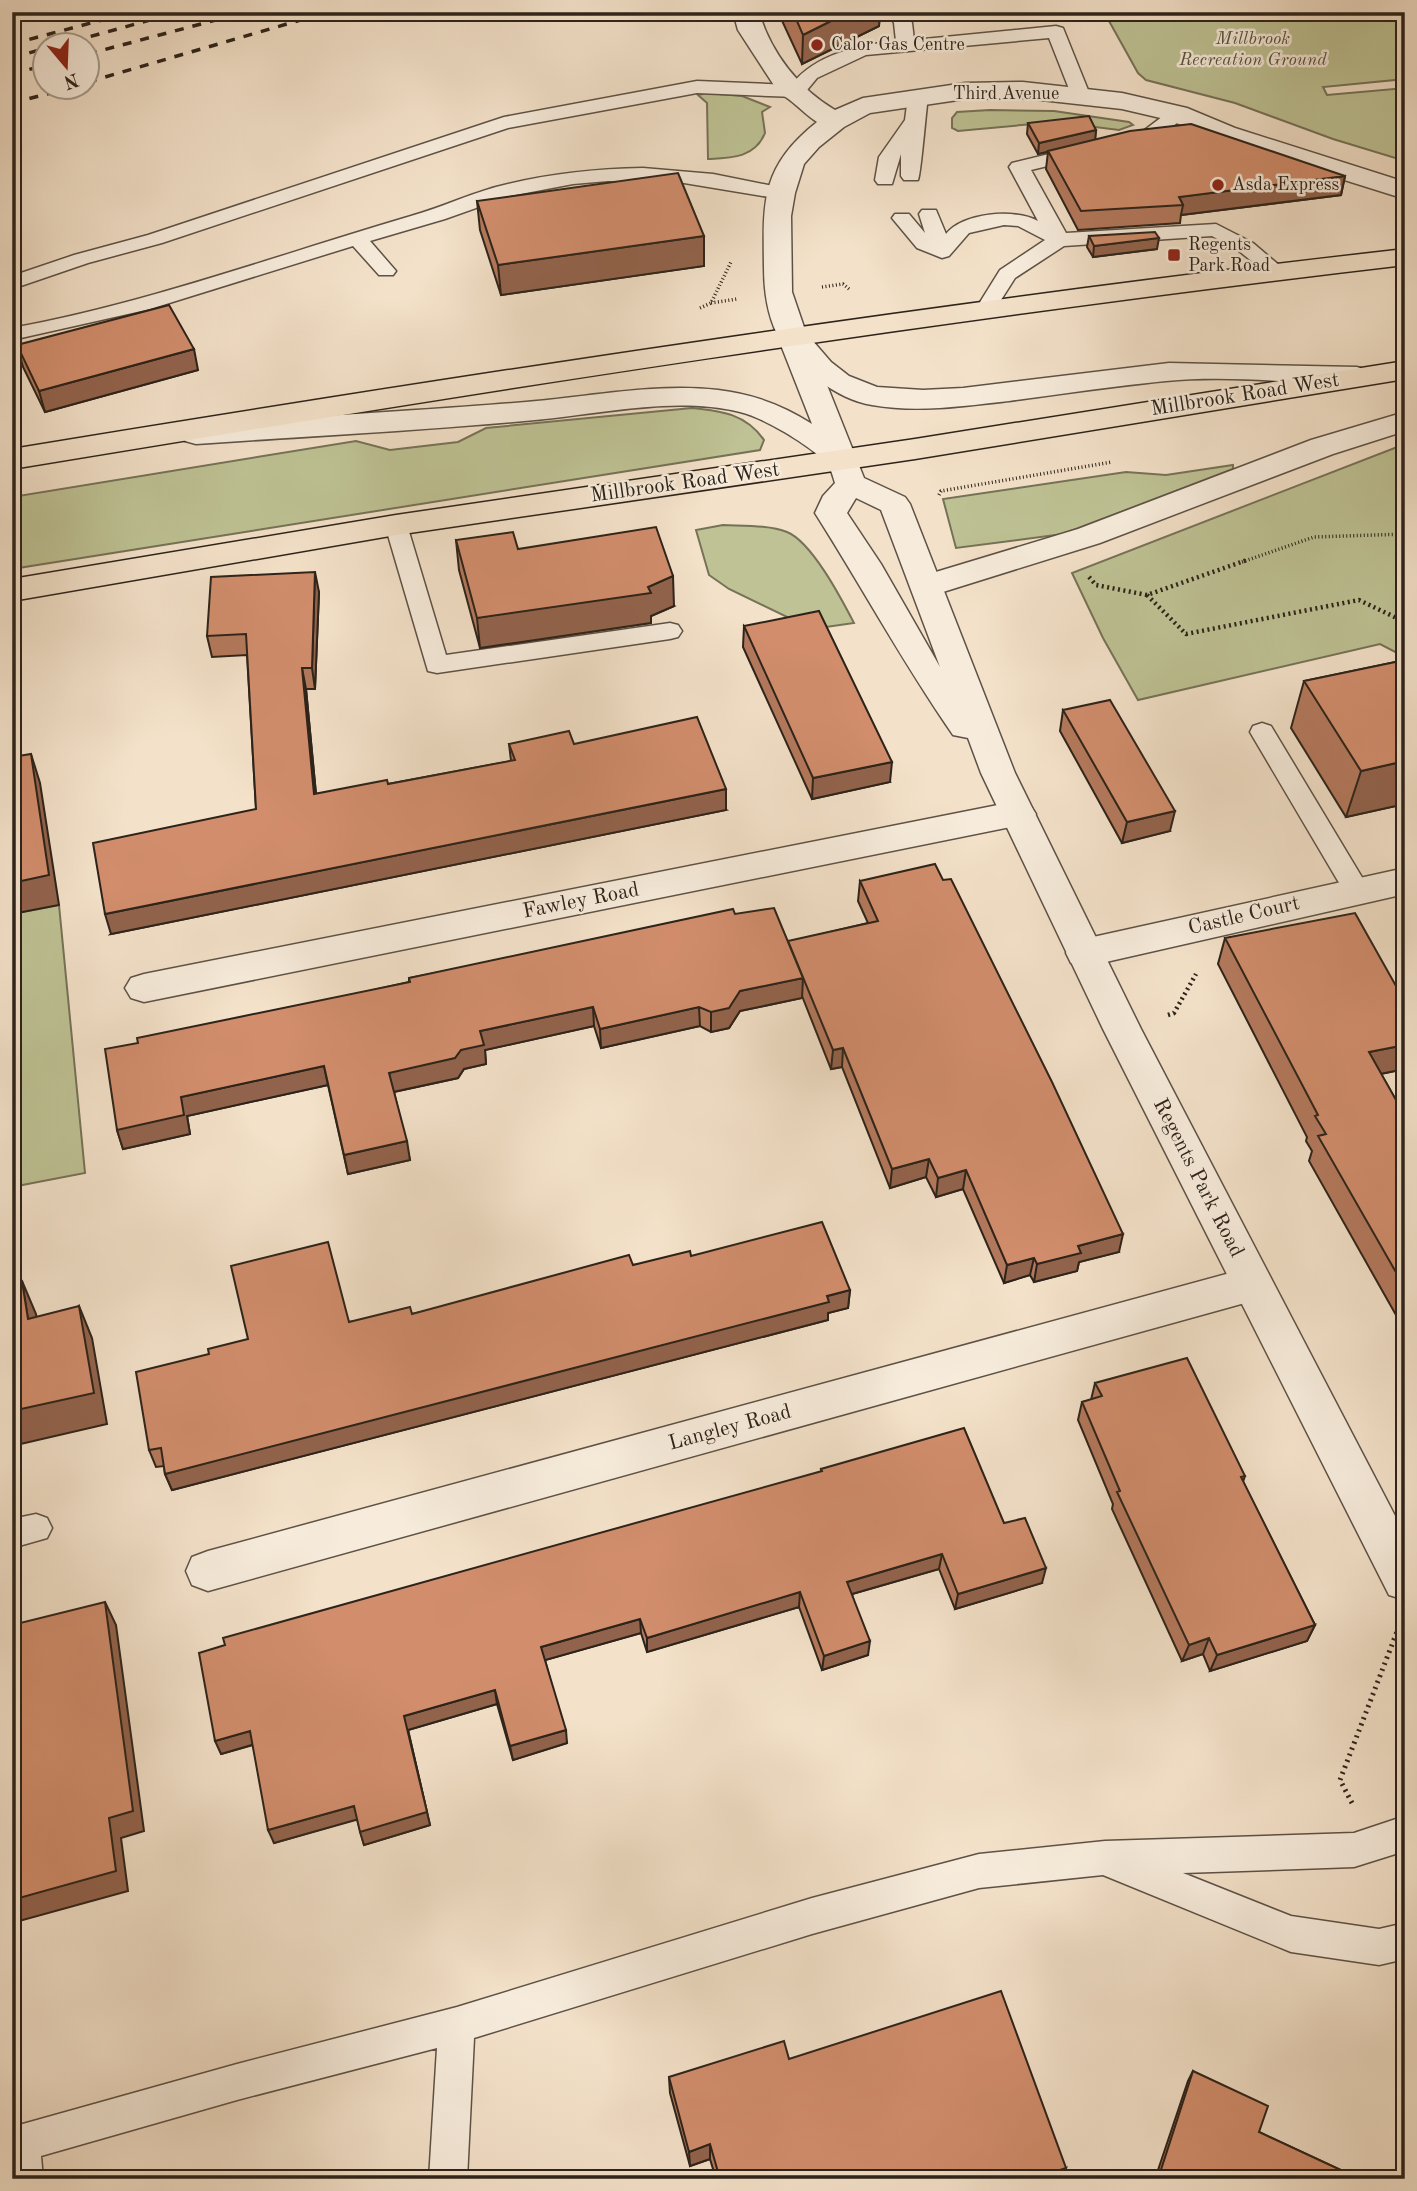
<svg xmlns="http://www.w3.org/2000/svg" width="1417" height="2191" viewBox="0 0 1417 2191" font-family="'Old Standard TT',serif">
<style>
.green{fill:#bec294;stroke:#767257;stroke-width:2}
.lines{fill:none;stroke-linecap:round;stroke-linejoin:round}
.service-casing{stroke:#5e5246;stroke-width:3}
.minor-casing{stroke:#5e5246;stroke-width:3}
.tertiary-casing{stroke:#5e5246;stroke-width:3}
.trunk-casing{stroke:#2d231a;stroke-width:3}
.path-far2{stroke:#2d231a;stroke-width:3.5;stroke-dasharray:1 2.5;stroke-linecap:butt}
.path-far1{stroke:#2d231a;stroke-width:4.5;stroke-dasharray:2 3.5;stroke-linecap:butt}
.path{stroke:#2d231a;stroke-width:5;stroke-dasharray:2 4.5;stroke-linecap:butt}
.service{fill:#f7ecdc;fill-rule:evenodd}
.minor{fill:#f7ecdc;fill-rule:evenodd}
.tertiary{fill:#f7ecdc;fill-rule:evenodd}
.trunk{fill:#f3e1c9;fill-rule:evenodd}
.rail{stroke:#2d231a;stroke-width:3.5;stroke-dasharray:9 9;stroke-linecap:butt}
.wall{fill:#b4795d;stroke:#2d231a;stroke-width:2}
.shaded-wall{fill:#92634c;stroke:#2d231a;stroke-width:2}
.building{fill:#d18d6c;stroke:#2d231a;stroke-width:2}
.poi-dot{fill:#8f2418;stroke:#f7ecdc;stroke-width:2.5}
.labels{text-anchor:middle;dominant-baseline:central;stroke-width:5;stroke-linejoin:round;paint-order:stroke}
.far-park-label{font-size:18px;font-style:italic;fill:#58533f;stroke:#f7ecdc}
.far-poi-label{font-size:18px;fill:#2d231a;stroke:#f7ecdc;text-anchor:start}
.far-street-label{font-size:18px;fill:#2d231a;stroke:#f7ecdc}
.street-label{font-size:21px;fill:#2d231a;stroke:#f7ecdc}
</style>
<rect width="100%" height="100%" fill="#f3e1c9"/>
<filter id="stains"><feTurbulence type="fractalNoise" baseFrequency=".00286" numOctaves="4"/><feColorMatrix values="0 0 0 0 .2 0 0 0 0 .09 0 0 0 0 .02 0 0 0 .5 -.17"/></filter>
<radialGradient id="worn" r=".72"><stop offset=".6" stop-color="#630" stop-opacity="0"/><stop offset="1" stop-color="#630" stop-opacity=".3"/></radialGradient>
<path class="green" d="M1104,12H1405V79L1323,87L1327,95L1405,88V161L1333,139L1235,103L1146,80L1138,73Z
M707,93L742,96L770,107L762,112L765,133C755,158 731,158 708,159L707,103L698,95Z
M990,110L1054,111L1129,122L1133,125L1119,130L1055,122L958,131L952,128V118L957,112Z
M692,408C722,411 746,414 764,440L760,450L12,569V497L356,441L390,450L458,442L486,428Z
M1405,444V657L1380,644L1138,700L1103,638L1072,573Z
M1233,465V469L1063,534L956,548L943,499L1126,472L1166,475Z
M723,525C743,526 769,525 787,532C812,542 842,600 854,623L812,629L729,589L709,575L696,530Z
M59,905L85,1173L12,1187V914Z"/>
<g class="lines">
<g class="service-casing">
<path id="service" d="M888,12H906L912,23L914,40L1056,26L1063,28L1090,95L1080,101L1073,99L1049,38L866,55L817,78L803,95L796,97L697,93L508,128L162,243L88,263L12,289V276L74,255L148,235L504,117L697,81L791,85C816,54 858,45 896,41L894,23Z
M918,91L928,97C926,109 921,175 918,180H904L901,176V154L892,184H878L875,180L879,157L905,120L908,97Z
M1178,108L1188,114L1156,140L1124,148L1114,142L1117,138L1142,132L1171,110Z
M1082,146L1089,148L1092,152L1089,156L1031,170L1066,233L1216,224L1253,243L1286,271L1283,275H1269L1239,251L1212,236L1064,246L1015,278L994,311H980L977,307L1000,270L1045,240L1018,226L1004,225L969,233L949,256L942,258L917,248L892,218L895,214H909L925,233L919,214L922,210H936L946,234C963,213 1014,208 1038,221L1009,167L1012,163Z
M643,168L713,174L788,189L791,193L788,197L781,199L678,182L608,181L573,184L510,196L445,219L370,241L396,271L393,275H379L353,246L150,309L12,340V328C148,303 278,255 411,216C440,208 467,195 496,187C545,174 593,169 643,168Z
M396,518L404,520L407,525L446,655L670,623L678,625L682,631L678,637L670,639L437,673L428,671L385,525L388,520Z
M1262,723L1271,726L1366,884L1370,891L1366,898L1357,901L1348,898L1250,732L1253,726Z
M36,1514L47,1518L52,1528L47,1538L12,1548V1519Z
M1405,1816V1851L1354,1867L1183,1873L1291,1916L1379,1929L1405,1923V1959L1379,1965L1291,1952L1103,1875L979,1888L812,1934L474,2038L467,2179H429L437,2048L237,2100L41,2156L43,2179H12V2127L237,2064L457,2007L812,1898L979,1854L1105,1841L1354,1833Z"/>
</g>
<g class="minor-casing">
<path id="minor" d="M733,12H759C770,52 800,90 835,110L863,98L965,83L1023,82L1122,93L1187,108L1235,128L1405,182V199L1217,140L1169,120L1122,109L1023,98L965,99L870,113L844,127L819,147L804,164L795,193L791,216L792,292L806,333L831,362L849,376L877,387L923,390L963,388L1169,363L1357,367L1367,370L1372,376L1367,382L1357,385C1294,383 1229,375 1166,381C1114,386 1061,394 1009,401C964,406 917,413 872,405C838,400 791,365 777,334C767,313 764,290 764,267C763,200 761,167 817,122C803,113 793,100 779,93L738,30Z
M1405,412V431L1333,454L1100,543L927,597L916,594L911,586L916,578L1078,529L1311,440Z
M1018,801L1030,805L1036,814L1030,823L144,1002L131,998L125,988L131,978L144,974Z
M1405,868V894L1084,967L1071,963L1066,953L1071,943L1084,939Z
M1252,1267L1266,1272L1272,1284L1266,1296L1252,1301L208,1591L192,1585L186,1571L192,1557L208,1551Z"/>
</g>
<g class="tertiary-casing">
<path id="tertiary" d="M792,326L802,329L807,335L864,478L905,497L910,504L1015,773L1141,1029L1405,1535V1600L1389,1595L1103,1029L981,773L968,738L953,735C903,663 862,587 815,513L823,496L835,483C833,477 831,468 827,463C809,445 765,418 740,412C674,396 601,414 535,420C422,431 309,436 196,444L185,441L181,434L185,427L196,424C306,417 416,411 526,402C589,397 654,383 718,390C752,394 783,405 812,424L777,335L782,329ZM856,498L881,510L940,667L881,564L847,513Z"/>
</g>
<g class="trunk-casing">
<path id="trunk" d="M1405,249V265C938,319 475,392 12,469V449C475,373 939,302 1405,249Z
M1405,361V379L915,459L396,535L12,601V579L396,515L915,439Z"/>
</g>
<path class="path-far2" d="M822,287L843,284L849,289
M711,303L737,299
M700,308L711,303L731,262
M939,495L941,491L1112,462
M1242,562L1314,537L1405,534"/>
<path class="path-far1" d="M1089,577L1096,585L1147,595L1247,560
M1147,595L1186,634L1359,600L1405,622
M1168,1015L1174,1013L1196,974"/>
<path class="path" d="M1352,1803L1340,1780L1398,1629"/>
<use href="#service" class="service"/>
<use href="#minor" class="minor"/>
<use href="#tertiary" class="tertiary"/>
<use href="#trunk" class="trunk"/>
<path class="rail" d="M12,44L132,12
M56,46L179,12
M88,54L246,12
M12,58L46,48
M12,74L46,65
M88,82L328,12
M12,103L70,88"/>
</g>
<path class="wall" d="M778,12H880L879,26L802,64Z
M1028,123L1096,130L1095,140L1345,176L1341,195L1181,215L1180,223L1078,230L1046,169L1048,152L1038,154L1027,134Z
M477,201L704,236V266L501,295L480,230Z
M1089,236L1157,249L1093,257L1087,247Z
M17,345L198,370L45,412L23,367Z
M456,540L518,549L674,606L651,616V623L480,648L459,570Z
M319,592L315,689H306L316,794L388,784L511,761L509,744H574L726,810L111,934L256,809L247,655L212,657L207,636Z
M744,626L890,782L812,799L743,647Z
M1405,660V804L1346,817L1291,728L1304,681Z
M1063,710L1170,831L1122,843L1060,731Z
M860,881L1119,1252L1079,1262L1077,1271L1034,1282L1030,1275L1004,1283L963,1189L936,1197L926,1177L890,1188L842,1067L831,1069L802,996V998L740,1011L729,1028L711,1032L700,1026L601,1048L594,1026L485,1050L486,1064L464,1069L458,1078L394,1092L410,1160L348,1174L328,1085L187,1116L190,1134L123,1149L117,1130L138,1043L409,982V978L735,914L788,942L868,923L858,901Z
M1225,938L1405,1002V1069L1381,1074L1405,1116V1331L1309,1161L1312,1151L1306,1141L1307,1137L1218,964Z
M691,1256L850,1290L848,1308L828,1313V1320L172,1490L165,1474L164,1466L156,1467L149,1450L349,1322L412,1314L633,1265Z
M1095,1383L1245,1476L1243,1482L1315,1625L1307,1641L1210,1671L1203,1654L1182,1661L1112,1509L1113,1504L1078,1420L1082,1402L1091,1400Z
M821,1469L1004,1523L1042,1583L955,1609L939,1569L852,1594L868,1655L822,1670L799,1607L647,1652L641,1633L545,1660L567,1743L513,1760L497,1704L408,1730L430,1825L364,1845L357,1819L274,1843L253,1745L221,1754L821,1472Z
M789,2059L1060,2179H716L710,2159L690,2166L670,2093L669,2077Z
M1193,2071L1259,2132L1360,2179H1155L1188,2081Z"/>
<path class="shaded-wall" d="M849,12H880L879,26L802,64L803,35Z
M1096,130L1095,141L1038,154L1039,143Z
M1345,176L1341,195L1181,215L1183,205L1179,197Z
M704,236V266L501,295L498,265Z
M1159,238L1157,249L1093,257L1094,246Z
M194,349L198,370L45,412L39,391Z
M315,572L319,592L315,689L312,668Z
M673,576L674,606L651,616V623L480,648L477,618L648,587Z
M302,668L306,689L318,815L314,794Z
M31,754L40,783L59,905L12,914V883Z
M1405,761V804L1346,817L1361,771Z
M892,762L890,782L812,799L813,778Z
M726,789V810L111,934L105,914Z
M1175,811L1170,831L1122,843L1127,822Z
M803,978L802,998L740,1011L729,1028L711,1032V1012L740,991Z
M593,1007L594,1026L485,1050L486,1064L464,1069L458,1078L393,1092L389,1073L461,1050L480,1031Z
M699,1007L700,1026L601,1048L600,1029Z
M1405,1045V1069L1360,1078L1369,1052Z
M843,1048L842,1067L831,1069L833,1050Z
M324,1066L328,1085L187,1116L190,1134L123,1149L117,1130L181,1097Z
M407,1141L410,1160L348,1174L344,1155Z
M929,1159L926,1177L890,1188L892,1169Z
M966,1170L963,1189L936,1197L938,1178Z
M1123,1234L1119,1252L1079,1262L1077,1271L1034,1282L1037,1264L1078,1246Z
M1034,1258L1030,1275L1004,1283L1007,1265Z
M22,1281L36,1314L43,1351L28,1319Z
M850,1290L848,1308L828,1313V1320L172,1490L165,1474Z
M79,1306L92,1338L107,1424L12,1446V1411Z
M942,1554L939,1569L845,1596L847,1582Z
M1046,1568L1042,1583L955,1609L958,1594Z
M800,1592L799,1607L647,1652V1638Z
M105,1602L116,1625L144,1831L121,1838L128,1891L12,1923V1900L109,1818Z
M640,1619L641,1633L542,1661L541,1647Z
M1315,1625L1307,1641L1210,1671L1217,1655Z
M1209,1638L1203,1654L1182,1661L1189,1645Z
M870,1641L868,1655L822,1670L824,1656Z
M495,1690L497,1704L408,1730L430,1825L364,1845L360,1832L404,1716Z
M566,1730L567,1743L513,1760L510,1746Z
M250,1731L255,1744L221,1754L215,1741Z
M354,1806L359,1819L274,1843L268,1830Z
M710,2144V2159L690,2166L689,2152Z
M1066,2168L1060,2179H1033Z"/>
<path class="building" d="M793,12H849L803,35Z
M1089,116L1096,130L1039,143L1028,123Z
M1191,124L1345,176L1179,197L1183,205L1081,211L1048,151L1130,131Z
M678,173L704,236L498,265L477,201Z
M1155,232L1159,238L1094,246L1089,236Z
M169,305L194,349L39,391L17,345Z
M656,527L673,576L648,587L651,593L477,618L456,540L513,532L518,549Z
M315,572L312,668H302L314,794L387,780L388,784L515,760L509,744L569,731L574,744L697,717L726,789L105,914L93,843L256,809L246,634L207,636L211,577Z
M819,611L892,762L813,778L744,626Z
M1405,660V761L1361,771L1304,681Z
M1110,700L1175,811L1127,822L1063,710Z
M31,754L49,875L12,883V757Z
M935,864L943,880L951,879L1052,1082L1123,1234L1078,1246L1081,1253L1037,1264L1034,1258L1007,1265L966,1170L938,1178L929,1159L892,1169L843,1048L833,1050L788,941L878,921L860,881Z
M774,908L803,978L740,991L729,1008L711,1012L699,1007L600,1029L593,1007L480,1031L484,1045L461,1050L455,1058L389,1073L407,1141L344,1155L324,1066L181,1097L184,1115L117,1130L105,1049L138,1043L137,1038L410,982L409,978L733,909L735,914Z
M1355,913L1405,1002V1045L1369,1052L1405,1116V1288L1318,1136L1326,1134L1315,1116L1318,1115L1225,938Z
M822,1222L850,1290L827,1296L829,1302L165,1474L161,1448L149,1450L136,1372L209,1354L208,1349L248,1339L231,1266L328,1242L349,1322L410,1307L412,1314L629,1255L633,1265L690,1251L691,1256Z
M22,1281L28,1319L79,1306L94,1393L12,1411V1283Z
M1187,1358L1245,1476L1241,1477L1315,1625L1217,1655L1209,1638L1189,1645L1117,1492L1120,1491L1082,1402L1102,1396L1095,1383Z
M964,1428L1004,1523L1025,1518L1046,1568L958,1594L942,1554L847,1582L870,1641L824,1656L800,1592L647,1638L640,1619L541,1647L566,1730L510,1746L495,1690L404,1716L427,1812L360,1832L354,1806L268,1830L250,1731L215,1741L199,1653L225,1645L223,1638L822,1471L821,1469Z
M105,1602L133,1811L109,1818L116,1871L12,1900V1625Z
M1001,1991L1066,2168L1033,2179H720L710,2144L689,2152L669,2077L784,2041L789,2059Z
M1193,2071L1268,2106L1259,2132L1360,2179H1158Z"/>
<g class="poi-dot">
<circle cx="817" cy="45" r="7"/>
<circle cx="1218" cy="185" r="7"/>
<rect x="1167" y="248" width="14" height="14" rx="3.5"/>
</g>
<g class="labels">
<g class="far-park-label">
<text x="1253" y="39">Millbrook<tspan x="1253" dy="21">Recreation Ground</tspan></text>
</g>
<g class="far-poi-label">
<text x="831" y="45">Calor Gas Centre</text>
<text x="1232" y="185">Asda Express</text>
<text x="1188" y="245">Regents<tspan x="1188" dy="21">Park Road</tspan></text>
</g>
<g class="far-street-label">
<text x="1006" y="94">Third Avenue</text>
</g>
<g class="street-label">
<text transform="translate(1245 395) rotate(-9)">Millbrook Road West</text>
<text transform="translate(685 483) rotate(-8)">Millbrook Road West</text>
<text transform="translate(581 901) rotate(-11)">Fawley Road</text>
<text transform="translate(1244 916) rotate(-13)">Castle Court</text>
<text transform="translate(1198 1178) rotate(63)">Regents Park Road</text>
<text transform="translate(730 1428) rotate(-15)">Langley Road</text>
</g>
</g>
<rect width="1417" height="2191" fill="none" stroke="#f3e1c9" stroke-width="42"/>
<rect x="14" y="14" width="1389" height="2163" fill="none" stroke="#2d231a" stroke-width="3.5"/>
<rect x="21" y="21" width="1375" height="2149" fill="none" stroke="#2d231a" stroke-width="2"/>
<g transform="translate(66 66) rotate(161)"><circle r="33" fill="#f7ecdc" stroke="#a69c8e" stroke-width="2"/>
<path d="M0-5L12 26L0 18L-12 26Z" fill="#8f2418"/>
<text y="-10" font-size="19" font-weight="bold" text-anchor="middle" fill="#2d231a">N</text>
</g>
<rect width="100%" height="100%" filter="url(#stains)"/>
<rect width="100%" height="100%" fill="url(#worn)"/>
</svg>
